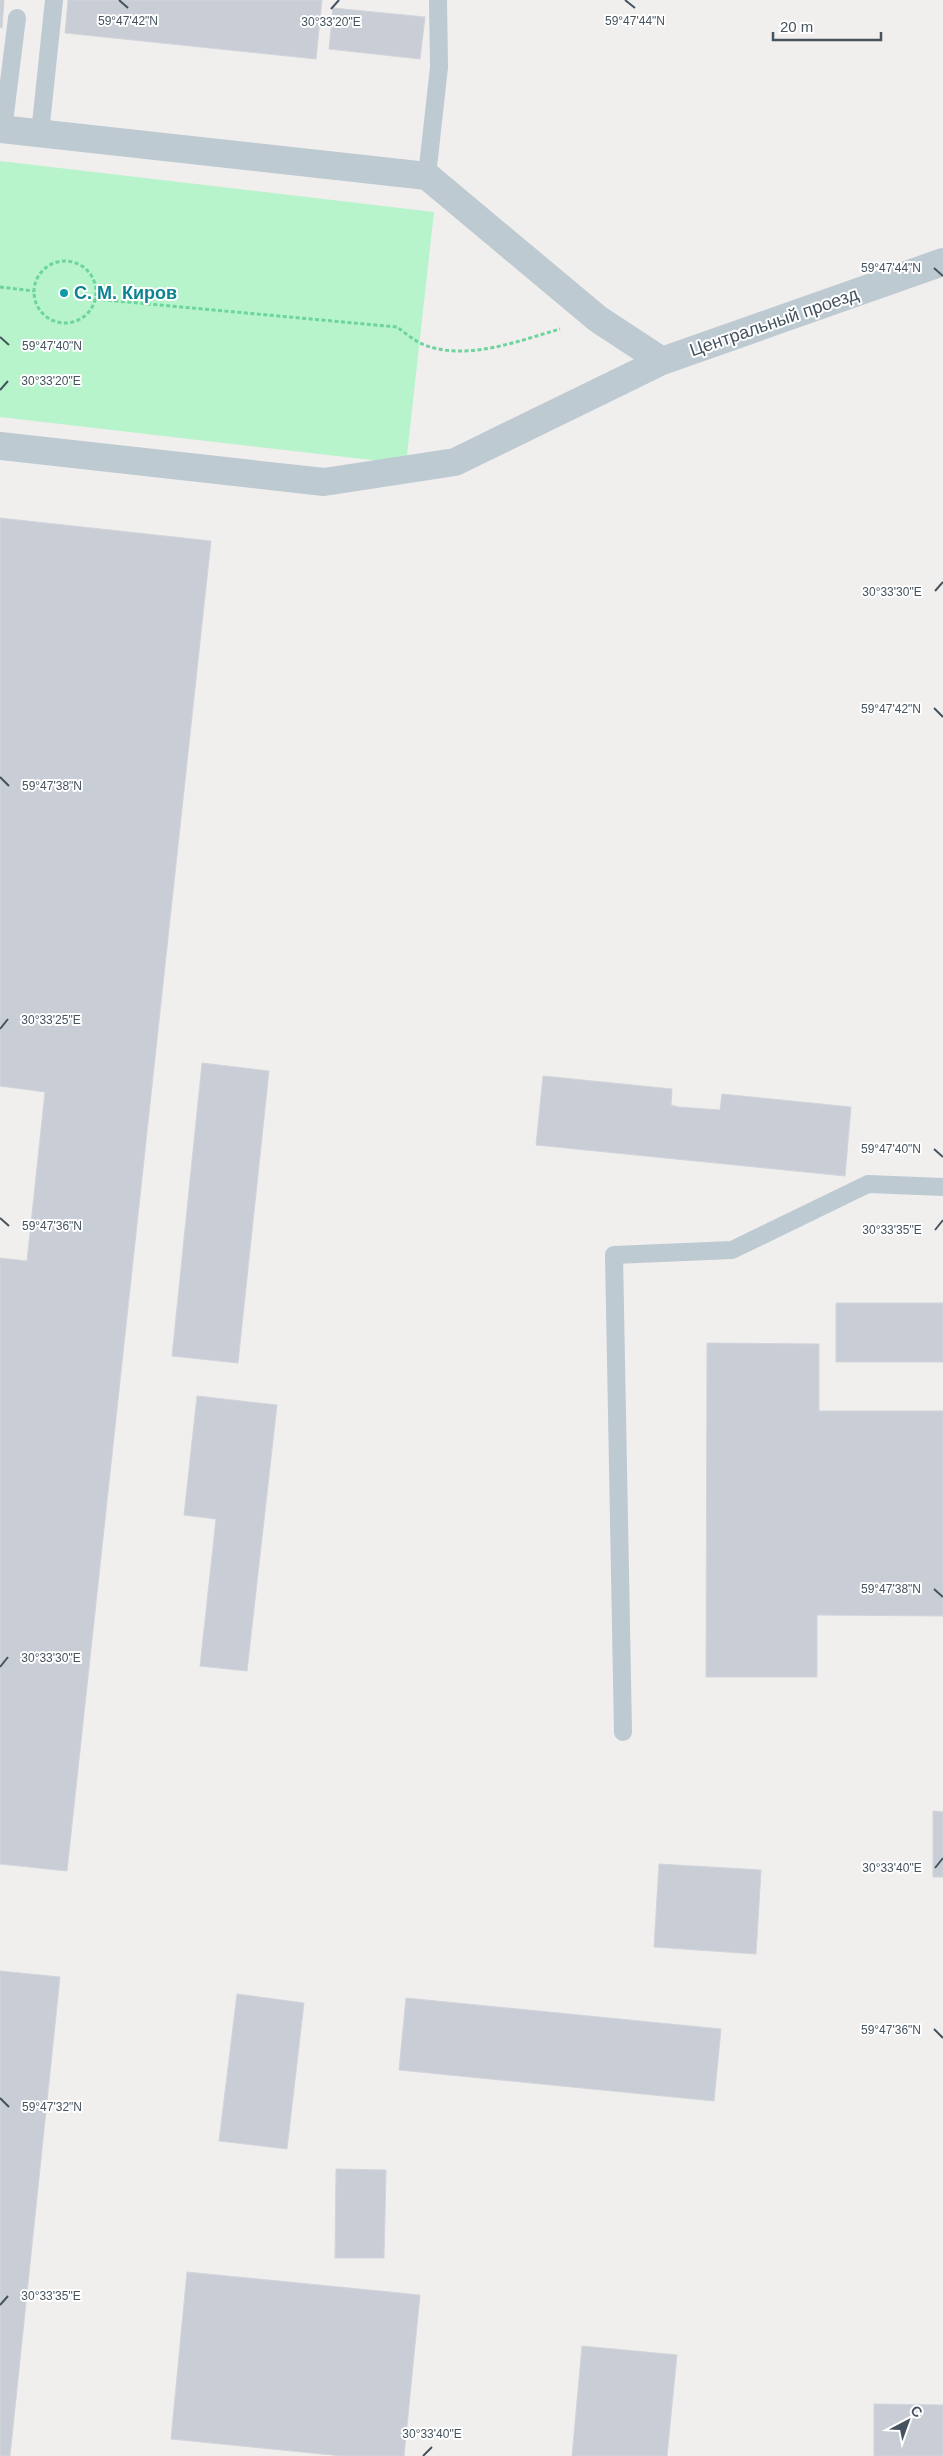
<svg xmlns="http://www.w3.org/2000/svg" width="943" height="2456" viewBox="0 0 943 2456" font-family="Helvetica,sans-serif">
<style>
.green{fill:#b7f4cc}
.building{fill:#c9cdd5;stroke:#d1d5db}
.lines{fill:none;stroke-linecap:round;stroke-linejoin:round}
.path{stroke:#6cd59d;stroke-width:3;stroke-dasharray:4 2.5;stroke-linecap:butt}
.service{stroke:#bdcad2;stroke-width:18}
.minor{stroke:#bdcad2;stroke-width:28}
.ticks{fill:none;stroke:#44535e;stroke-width:2}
.culture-dot{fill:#0f9aa8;stroke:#fff;stroke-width:2}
.labels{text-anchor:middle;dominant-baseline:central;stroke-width:4;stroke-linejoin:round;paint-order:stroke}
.culture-label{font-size:18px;font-weight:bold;fill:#0d838f;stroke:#fff;text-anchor:start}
.street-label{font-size:18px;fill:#44535e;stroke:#fff}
.ticks-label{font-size:12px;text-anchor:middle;fill:#44535e;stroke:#fff;stroke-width:4;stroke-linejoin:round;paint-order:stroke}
</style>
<rect width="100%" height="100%" fill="#f1eeee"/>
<path class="green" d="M0,161L434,212L406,464L0,417Z"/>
<path class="building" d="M0,0H4L2,28L0,27Z
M68,0H322L316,59L65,33Z
M333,8L425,17L420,59L329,49Z
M0,518L211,541L67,1871L0,1864V1258L27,1261L45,1092L0,1086Z
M202,1063L269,1071L238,1363L172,1356Z
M543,1076L672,1089L671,1105L678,1107L720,1110L722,1094L851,1107L845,1176L536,1145Z
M836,1303H943V1362H836Z
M707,1343L819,1344V1411H943V1616L817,1615V1677H706Z
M197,1396L277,1405L247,1671L200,1666L216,1519L184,1515Z
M933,1811L943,1812V1877H933Z
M659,1864L761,1870L756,1954L654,1947Z
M0,1971L60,1977L10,2456H0Z
M237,1994L304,2003L287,2149L219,2141Z
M406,1998L721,2029L714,2101L399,2070Z
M336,2169L386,2170L384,2258H335Z
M187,2272L420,2295L404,2456H342L171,2439Z
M582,2346L677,2355L667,2456H572Z
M874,2404L943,2405V2456H874Z"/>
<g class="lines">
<path class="path" d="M34 292a31 31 0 1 1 62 0a31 31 0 1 1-62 0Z
M0,287L33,291
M95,299L397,327C404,332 412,339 420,343C463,363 518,341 560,329"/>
<path class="service" d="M3,130L17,18
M40,133L54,0
M427,176L439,67L438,0
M623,1732L614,1255L732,1250L868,1184L943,1187"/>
<path class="minor" d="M0,129L427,176L598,319L662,361L455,462L324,482L0,446
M662,361L943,262"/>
</g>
<path class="ticks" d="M119,0L128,8M625,0L635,8M331,9L339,0M934,268L943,276M0,337L9,345M0,390L8,381M935,591L943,582M934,708L943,717M0,777L9,786M0,1029L8,1019M934,1149L943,1157M0,1218L9,1226M935,1230L943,1220M934,1589L943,1597M0,1667L8,1657M935,1868L943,1858M934,2029L943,2038M0,2098L9,2107M0,2305L8,2296M423,2456L432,2447"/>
<circle class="culture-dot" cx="64" cy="293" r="5"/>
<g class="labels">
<g class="culture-label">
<text x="74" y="293">С. М. Киров</text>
</g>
<g class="street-label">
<text transform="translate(774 322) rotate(-19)">Центральный проезд</text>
</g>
</g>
<g class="ticks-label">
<text x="128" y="25">59°47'42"N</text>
<text x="635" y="25">59°47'44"N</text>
<text x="331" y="26">30°33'20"E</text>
<text x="891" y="272">59°47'44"N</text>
<text x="52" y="350">59°47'40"N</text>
<text x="51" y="385">30°33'20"E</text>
<text x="892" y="596">30°33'30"E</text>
<text x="891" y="713">59°47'42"N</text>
<text x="52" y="790">59°47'38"N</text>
<text x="51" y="1024">30°33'25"E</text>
<text x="891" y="1153">59°47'40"N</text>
<text x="52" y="1230">59°47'36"N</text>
<text x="892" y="1234">30°33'35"E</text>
<text x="891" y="1593">59°47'38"N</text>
<text x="51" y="1662">30°33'30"E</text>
<text x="892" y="1872">30°33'40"E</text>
<text x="891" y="2034">59°47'36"N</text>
<text x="52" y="2111">59°47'32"N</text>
<text x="51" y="2300">30°33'35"E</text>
<text x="432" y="2438">30°33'40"E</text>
</g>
<g transform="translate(908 2421) rotate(41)" stroke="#ffffff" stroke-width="4" paint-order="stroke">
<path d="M0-4L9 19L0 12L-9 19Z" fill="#44535e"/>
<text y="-8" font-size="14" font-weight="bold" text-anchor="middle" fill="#44535e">С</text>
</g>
<path d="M773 32v8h108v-8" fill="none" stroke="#44535e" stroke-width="2.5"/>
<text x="780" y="32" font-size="15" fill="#44535e" stroke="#ffffff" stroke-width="4" paint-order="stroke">20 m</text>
</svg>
